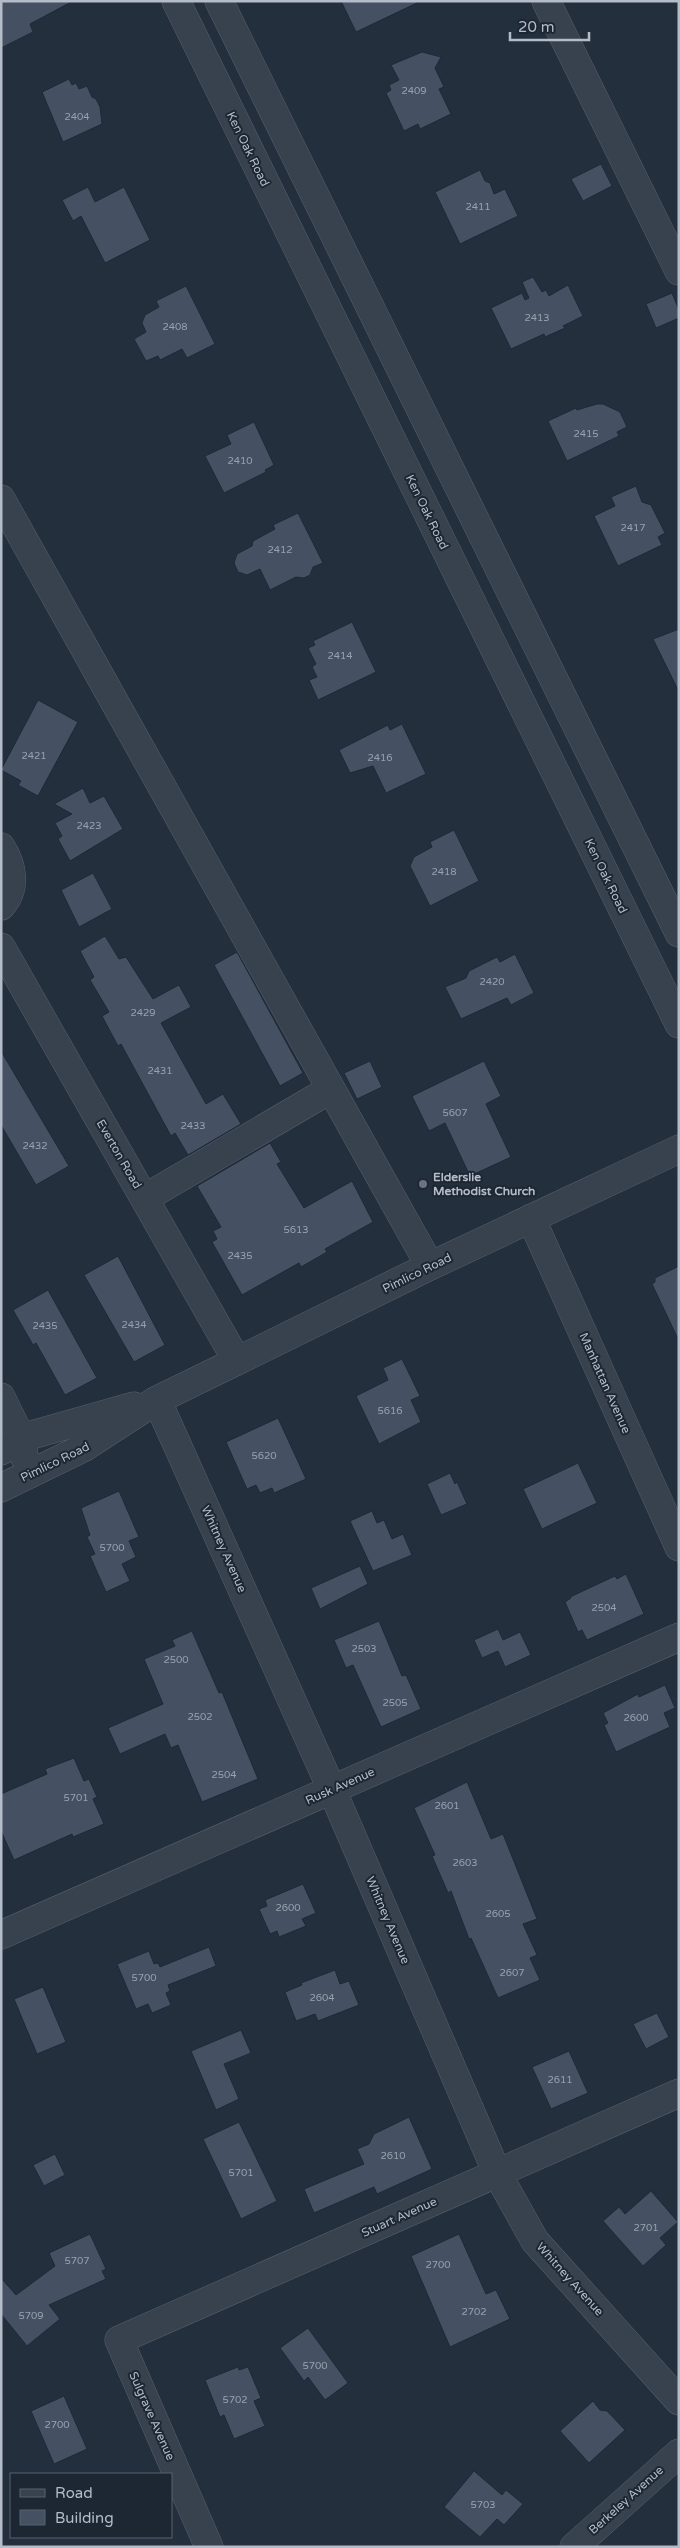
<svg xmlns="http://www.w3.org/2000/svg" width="680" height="2548" viewBox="0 0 680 2548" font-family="'Varela Round',sans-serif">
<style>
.building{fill:#455162;stroke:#1f2835}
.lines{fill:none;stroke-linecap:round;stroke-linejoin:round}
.minor-casing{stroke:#565f6c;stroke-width:29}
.minor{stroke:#38414e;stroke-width:28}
.worship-dot{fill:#6b7280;stroke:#1d2633;stroke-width:2}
.labels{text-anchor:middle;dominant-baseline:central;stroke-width:4;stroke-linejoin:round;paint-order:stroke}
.number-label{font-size:10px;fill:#98a1af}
.street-label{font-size:12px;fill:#b4bcc9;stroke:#1d2633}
.poi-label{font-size:12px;font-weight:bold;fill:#b4bcc9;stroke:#1d2633;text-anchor:start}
</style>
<rect width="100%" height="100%" fill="#242f3e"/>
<path class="building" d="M1,1H73L30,24L33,32L1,48Z
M341,1H421L356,32Z
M422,52L441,57L435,68L444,87L439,89L451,114L420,129L418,124L404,131L386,93L391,90L389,85L399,80L391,65Z
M69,79L72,85L76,83L79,89L87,86L92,97L96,99L100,107L102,124L63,142L42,92Z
M601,164L612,186L583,201L571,179Z
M480,170L485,181L490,183L494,194L505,189L518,216L460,244L435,192Z
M88,187L95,202L124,187L150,240L105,263L81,216L73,221L62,200Z
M533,277L542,292L546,290L549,296L568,285L583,316L563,326L565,328L545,337L544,334L511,349L491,308L522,293L525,300L529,298L522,282Z
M186,286L215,344L187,358L182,349L160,360L158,356L146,361L134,339L146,332L142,323L145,315L159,307L156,301Z
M672,293L679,310V318L656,328L646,304Z
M597,404H603L620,412L627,427L617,432L619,436L567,461L548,421L576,408L577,410Z
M254,422L274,465L265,470L266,472L224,493L205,456L231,444L227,435Z
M636,486L642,502L651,505L665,533L658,537L662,545L618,566L594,516L615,506L611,497Z
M298,513L323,563L313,567L310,575L304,578L296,577L270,590L260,569L247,575L238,572L234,563L237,554L252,546L253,541L275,529L273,525Z
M352,622L376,672L318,700L309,680L317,677L312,667L316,664L308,648L315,645L313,641Z
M679,629V692L653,639Z
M38,700L78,722L38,796L18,785L21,781L1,770Z
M402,724L426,774L386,793L373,766L350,773L339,750L388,725L390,730Z
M83,788L90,803L104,796L123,829L70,861L58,839L62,836L55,823L72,814L54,804Z
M454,830L479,881L430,906L410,866L414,857L432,847L430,842Z
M93,873L112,909L79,927L61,890Z
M105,936L119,959L126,957L153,999L179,985L191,1007L161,1023L206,1104L223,1094L241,1124L188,1155L175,1133L171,1136L121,1044L118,1046L102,1016L109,1012L90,980L94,977L80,951Z
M237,952L303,1073L280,1086L214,965Z
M515,954L534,993L511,1005L507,998L461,1019L445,987L466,978L469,971L497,957L500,962Z
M1,1051L69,1166L36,1185L1,1125Z
M370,1061L382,1087L357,1099L344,1073Z
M484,1061L501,1096L486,1104L511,1157L470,1176L445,1123L429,1131L412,1096Z
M270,1143L281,1162L277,1164L304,1208L352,1181L373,1222L325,1249L327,1252L301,1267L299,1263L242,1295L212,1242L217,1239L213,1231L221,1227L197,1186Z
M118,1256L165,1345L134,1362L84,1275Z
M679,1266V1341L652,1284L655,1282V1278Z
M48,1290L97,1378L65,1395L36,1343L33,1345L13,1310Z
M402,1359L420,1396L411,1400L421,1422L379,1444L356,1396L388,1380L383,1368Z
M278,1418L306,1479L274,1493L272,1488L260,1493L256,1485L247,1489L226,1442Z
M578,1463L597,1503L542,1529L523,1489Z
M450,1473L455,1484L457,1482L467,1504L441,1515L427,1484Z
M119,1491L139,1537L129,1541L136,1557L122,1564L130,1581L106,1592L90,1556L95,1554L87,1537L90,1535L81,1508Z
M372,1511L377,1523L384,1520L392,1539L403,1534L412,1555L373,1571L350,1521Z
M360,1566L368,1584L320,1609L311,1588Z
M626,1574L644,1614L587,1640L582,1630L578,1632L565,1602L571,1598L570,1597L615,1576L617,1579Z
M379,1621L402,1676L406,1675L421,1709L381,1727L353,1665L346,1668L334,1640Z
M498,1629L503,1640L520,1632L531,1655L505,1667L498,1651L482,1658L474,1640Z
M192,1631L219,1693L222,1692L258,1779L202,1802L178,1745L171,1748L165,1734L120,1754L108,1728L163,1704L144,1659L175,1646L172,1640Z
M665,1685L675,1708L664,1713L670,1727L616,1752L604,1725L608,1723L603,1713L638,1694L639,1697Z
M74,1758L84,1781L89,1779L97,1797L93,1799L104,1824L73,1837L72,1834L14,1860L1,1831V1794L47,1774L45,1769Z
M467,1782L491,1839L503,1834L537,1919L523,1924L537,1955L530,1958L540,1980L498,1998L471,1938L469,1939L451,1891L448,1893L432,1856L435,1855L414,1808Z
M303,1884L316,1913L302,1919L306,1926L279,1937L277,1931L270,1934L259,1909L267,1906L265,1900Z
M209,1947L216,1966L168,1985L170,1991L166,1993L171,2005L152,2013L148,2004L136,2009L117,1964L149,1951L154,1964L158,1963L160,1967Z
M335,1970L340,1984L349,1981L359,2005L318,2021L315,2014L296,2021L285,1992L302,1985L301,1983Z
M43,1987L66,2042L37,2054L14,1999Z
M657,2013L669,2037L646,2049L633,2024Z
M241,2030L251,2053L224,2064L239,2099L216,2110L191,2051Z
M569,2051L588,2093L551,2109L532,2067Z
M409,2117L432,2169L377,2194L374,2187L314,2213L304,2189L364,2164L357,2149L369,2144L374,2134Z
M239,2122L277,2201L241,2219L203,2139Z
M55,2154L65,2175L44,2186L33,2165Z
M651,2191L678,2222L660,2238L666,2245L643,2266L603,2221L619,2207L625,2214Z
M90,2234L106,2269L102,2271L106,2279L49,2305L60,2319L27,2346L1,2314V2278L16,2295L55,2266L49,2253Z
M459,2234L486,2294L496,2290L510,2319L450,2347L411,2256Z
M308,2328L348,2383L325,2400L308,2377L304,2381L280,2348Z
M238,2367L239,2370L248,2367L261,2398L254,2401L265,2426L234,2439L224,2415L220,2417L205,2380Z
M64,2396L87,2449L54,2464L31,2411Z
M593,2401L600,2410L607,2411L625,2430L589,2463L560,2431Z
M474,2471L502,2495L506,2490L523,2504L504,2525L497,2519L480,2537L444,2507Z"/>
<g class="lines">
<g class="minor-casing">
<path id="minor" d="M176,1L679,1024
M219,1L679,933
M546,1L679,271
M1,499L430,1266
M1,847C13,866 17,888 1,906
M1,947L237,1361
M145,1198L331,1089
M531,1218L679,1547
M1,1397L21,1438L24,1456
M157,1400L332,1790L497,2173L535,2241L679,2401
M1,1451L21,1438L134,1406
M1,1488L83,1448L157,1400L237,1361L430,1266L679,1149
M1,1935L679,1637
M209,2547L119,2340L679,2093
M574,2547L679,2453"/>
</g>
<use href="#minor" class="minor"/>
</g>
<circle class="worship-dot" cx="423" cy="1184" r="5"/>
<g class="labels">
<g class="number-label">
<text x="414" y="91">2409</text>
<text x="77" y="117">2404</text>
<text x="478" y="207">2411</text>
<text x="537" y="318">2413</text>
<text x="175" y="327">2408</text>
<text x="586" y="434">2415</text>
<text x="240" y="461">2410</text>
<text x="633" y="528">2417</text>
<text x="280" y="550">2412</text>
<text x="340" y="656">2414</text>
<text x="34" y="756">2421</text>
<text x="380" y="758">2416</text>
<text x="89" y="826">2423</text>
<text x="444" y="872">2418</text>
<text x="492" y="982">2420</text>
<text x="143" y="1013">2429</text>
<text x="160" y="1071">2431</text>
<text x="455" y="1113">5607</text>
<text x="193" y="1126">2433</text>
<text x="35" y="1146">2432</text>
<text x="296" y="1230">5613</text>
<text x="240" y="1256">2435</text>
<text x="134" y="1325">2434</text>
<text x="45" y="1326">2435</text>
<text x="390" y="1411">5616</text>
<text x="264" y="1456">5620</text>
<text x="112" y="1548">5700</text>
<text x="604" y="1608">2504</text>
<text x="364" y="1649">2503</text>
<text x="176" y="1660">2500</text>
<text x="395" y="1703">2505</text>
<text x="200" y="1717">2502</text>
<text x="636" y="1718">2600</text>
<text x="224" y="1775">2504</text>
<text x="76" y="1798">5701</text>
<text x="447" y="1806">2601</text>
<text x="465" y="1863">2603</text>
<text x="288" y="1908">2600</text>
<text x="498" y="1914">2605</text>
<text x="512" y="1973">2607</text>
<text x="144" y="1978">5700</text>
<text x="322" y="1998">2604</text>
<text x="560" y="2080">2611</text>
<text x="393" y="2156">2610</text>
<text x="241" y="2173">5701</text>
<text x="646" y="2228">2701</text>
<text x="77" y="2261">5707</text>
<text x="438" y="2265">2700</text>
<text x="474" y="2312">2702</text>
<text x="31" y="2316">5709</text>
<text x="315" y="2366">5700</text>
<text x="235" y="2400">5702</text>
<text x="57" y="2425">2700</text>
<text x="483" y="2505">5703</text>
</g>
<g class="street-label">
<text transform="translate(248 149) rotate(64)">Ken Oak Road</text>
<text transform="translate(427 512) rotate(64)">Ken Oak Road</text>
<text transform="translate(606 876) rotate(64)">Ken Oak Road</text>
<text transform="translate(119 1154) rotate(60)">Everton Road</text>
<text transform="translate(417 1273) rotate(-26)">Pimlico Road</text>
<text transform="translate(605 1383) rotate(66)">Manhattan Avenue</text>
<text transform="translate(55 1462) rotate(-26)">Pimlico Road</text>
<text transform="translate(224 1549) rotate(66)">Whitney Avenue</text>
<text transform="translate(340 1786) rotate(-24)">Rusk Avenue</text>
<text transform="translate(388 1920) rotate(67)">Whitney Avenue</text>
<text transform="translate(399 2217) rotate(-24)">Stuart Avenue</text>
<text transform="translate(570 2279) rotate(48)">Whitney Avenue</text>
<text transform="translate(152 2416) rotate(66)">Sulgrave Avenue</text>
<text transform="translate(626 2500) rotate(-42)">Berkeley Avenue</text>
</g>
<g class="poi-label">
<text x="433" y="1177">Elderslie<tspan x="433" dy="14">Methodist Church</tspan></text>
</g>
</g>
<rect width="680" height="2548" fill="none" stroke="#b4bcc9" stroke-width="5"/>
<rect x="10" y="2473" width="162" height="65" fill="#1d2633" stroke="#59626f"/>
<rect x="20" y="2489" width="25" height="8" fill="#38414e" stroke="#59626f"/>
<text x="55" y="2498" font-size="15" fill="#b4bcc9">Road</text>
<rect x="20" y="2510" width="25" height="15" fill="#455162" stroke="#59626f"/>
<text x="55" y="2523" font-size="15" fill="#b4bcc9">Building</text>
<path d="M510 32v8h79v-8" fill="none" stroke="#b4bcc9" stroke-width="2.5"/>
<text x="518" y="32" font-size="15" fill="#b4bcc9" stroke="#1d2633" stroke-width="4" paint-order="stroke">20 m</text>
</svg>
